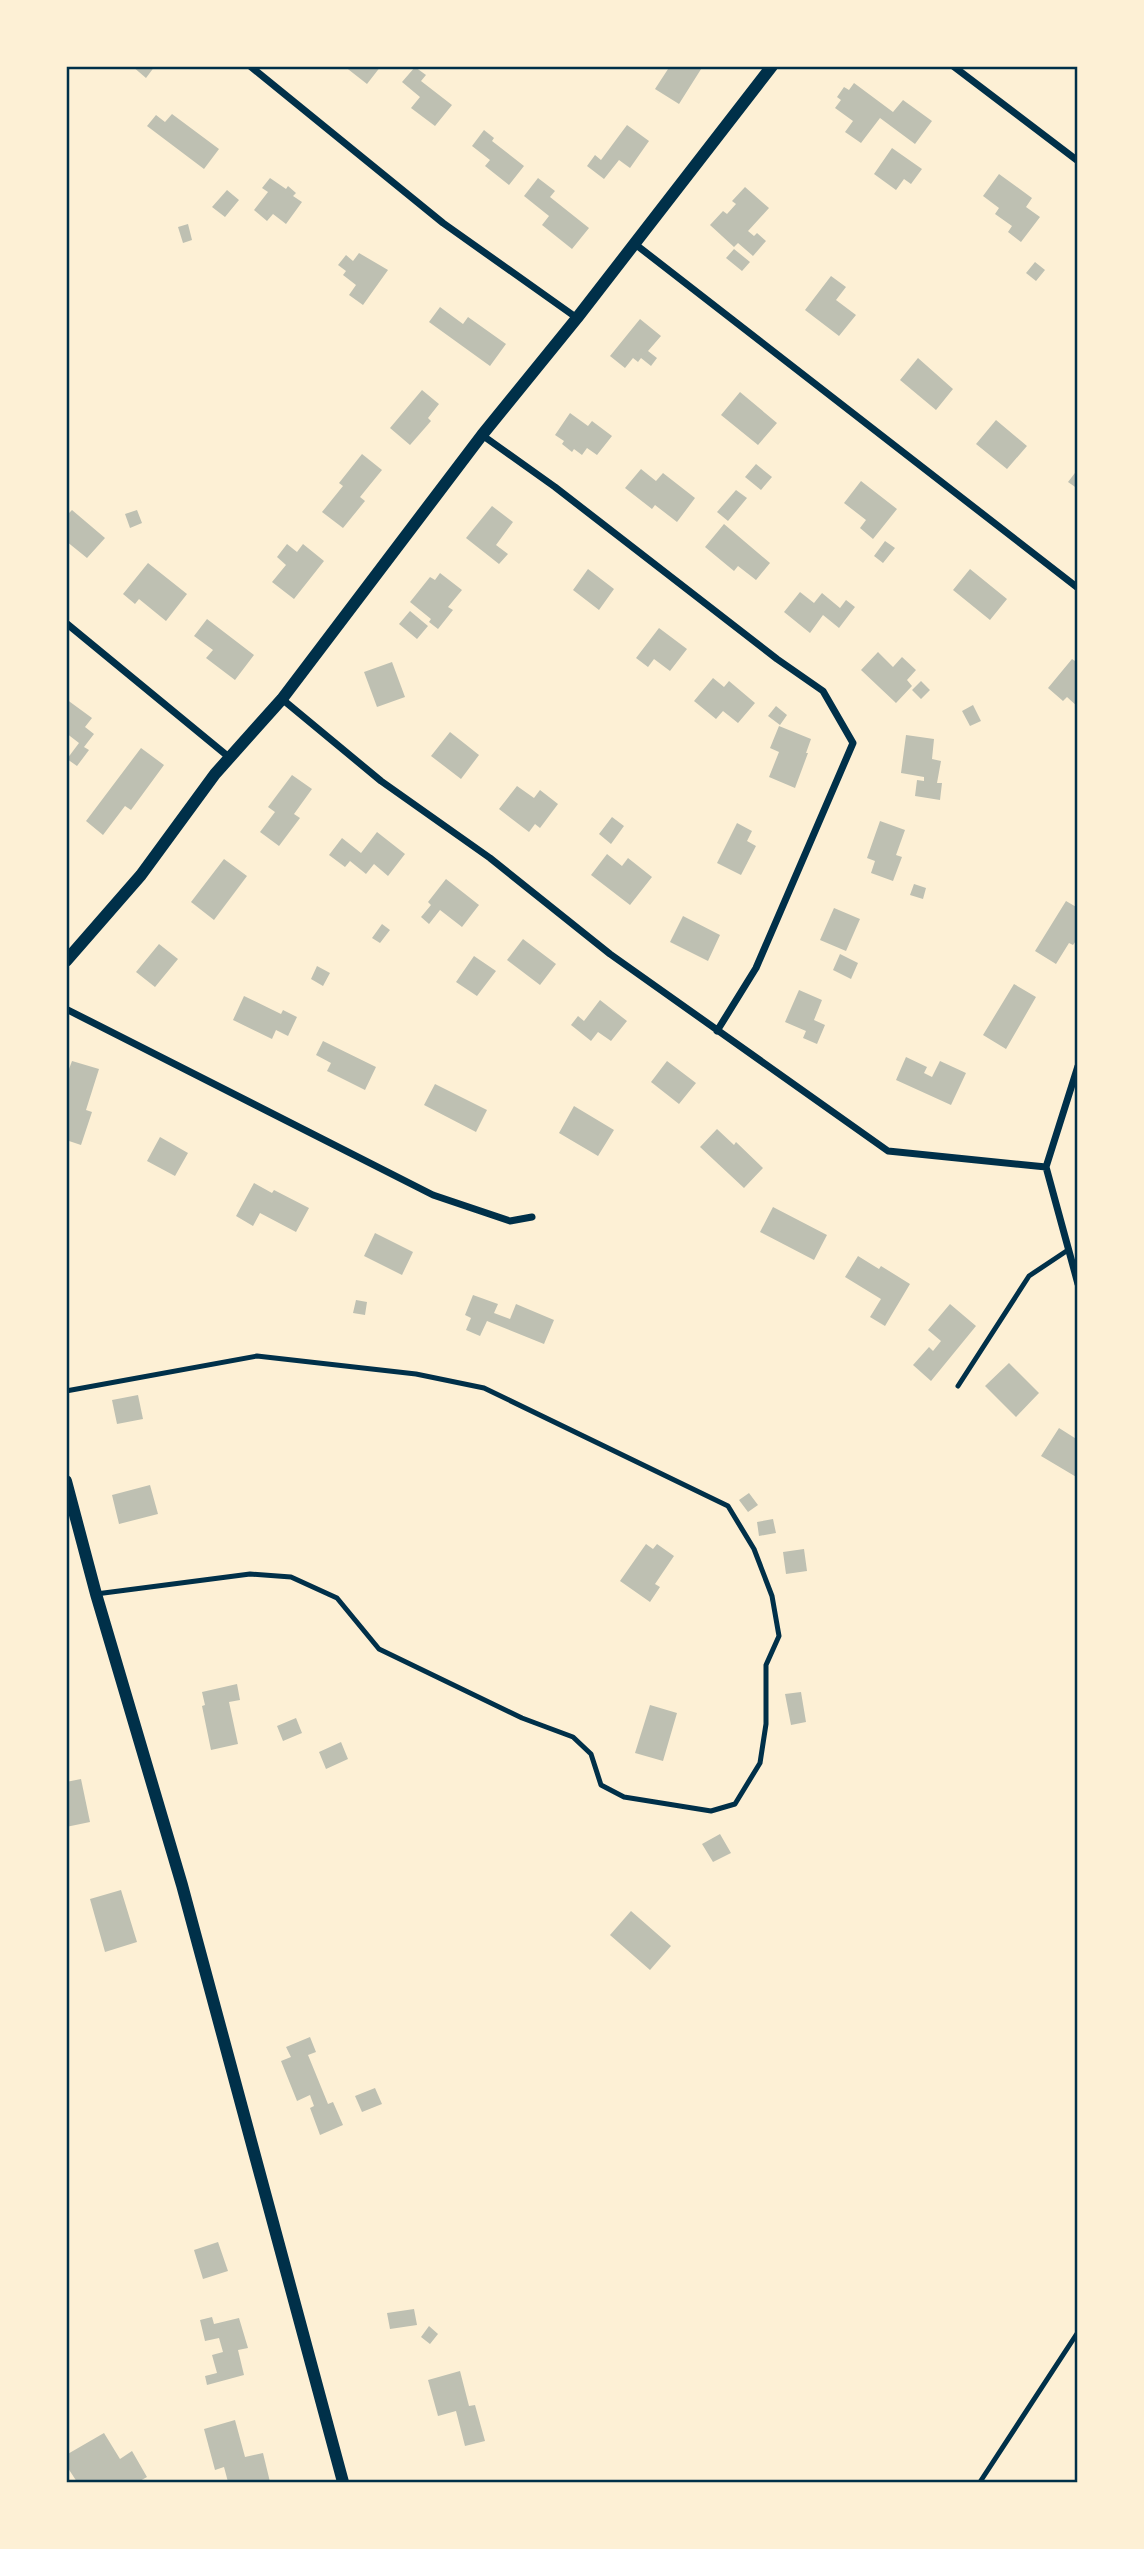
<svg xmlns="http://www.w3.org/2000/svg" width="1144" height="2549" viewBox="0 0 1144 2549" font-family="'Public Sans',sans-serif">
<style>
.building{fill:#bec0b2}
.lines{fill:none;stroke-linecap:round;stroke-linejoin:round}
.service{stroke:#003049;stroke-width:5}
.minor{stroke:#003049;stroke-width:7}
.tertiary{stroke:#003049;stroke-width:12}
.neatline{fill:none;stroke:#003049;stroke-width:2.5}
</style>
<rect width="100%" height="100%" fill="#fdf0d5"/>
<path class="building" d="M132,66H155L146,78Z
M344,66H381L367,84Z
M670,66H703L679,104L655,89Z
M415,67L426,75L421,81L452,105L435,126L411,108L420,97L402,82Z
M854,83L893,112L903,100L932,121L915,144L880,118L861,143L845,132L853,121L835,108L841,100L837,97L844,87L849,90Z
M172,114L219,149L204,169L147,126L156,115L165,122Z
M627,125L649,141L630,168L619,160L604,179L587,166L595,155L601,160Z
M484,130L494,138L492,141L524,166L509,185L485,166L490,160L472,146Z
M892,148L922,169L911,184L904,179L896,190L874,174Z
M999,174L1032,198L1026,207L1040,217L1021,242L1008,232L1012,226L995,214L999,208L983,196Z
M270,178L286,189L288,186L296,193L293,196L302,202L286,224L273,214L267,221L254,210L268,192L262,188Z
M538,178L555,191L550,197L589,228L572,249L542,225L549,216L524,196Z
M745,187L769,208L748,231L754,236L757,233L766,241L753,256L738,243L734,247L710,225L723,211L727,214L736,204L732,201Z
M227,190L239,200L225,217L212,207Z
M188,224L192,240L183,243L178,227Z
M734,249L750,262L742,271L726,258Z
M359,253L388,270L363,305L349,295L356,285L343,275L346,271L338,265L346,255L353,261Z
M1035,262L1045,270L1036,281L1026,273Z
M831,276L846,287L836,300L856,315L839,336L805,310Z
M440,307L463,324L468,317L506,344L490,366L429,322Z
M640,319L661,336L648,351L657,358L651,366L641,358L638,362L633,358L625,368L610,356Z
M918,358L953,389L936,410L900,380Z
M422,390L439,404L428,418L431,421L410,445L390,428Z
M740,392L777,423L758,445L721,415Z
M570,413L588,426L592,421L612,436L597,455L587,448L582,455L574,449L572,452L562,444L564,441L555,435Z
M996,420L1027,446L1007,469L976,444Z
M362,454L382,470L360,497L365,501L343,528L322,512L343,486L339,483Z
M756,464L772,477L761,490L745,477Z
M641,469L656,481L663,473L695,498L677,522L655,505L652,509L625,488Z
M1078,469V489L1068,482Z
M861,481L897,509L873,539L860,528L866,520L844,503Z
M736,490L747,498L728,521L717,512Z
M492,506L513,522L496,545L508,554L499,564L466,538Z
M72,510L105,538L87,558L66,541V516Z
M137,510L142,523L130,528L125,514Z
M724,524L770,563L756,580L738,566L734,571L705,547Z
M885,541L895,548L883,563L874,556Z
M287,544L297,552L303,544L324,561L294,599L272,582L286,565L277,557Z
M148,563L187,594L166,621L139,599L135,604L123,594Z
M588,569L614,589L599,610L573,590Z
M970,569L1007,599L990,620L953,590Z
M440,573L462,590L448,607L453,610L438,629L429,622L431,619L410,602L430,577L435,580Z
M800,592L814,603L822,593L840,608L846,600L855,607L839,628L823,615L810,633L784,612Z
M410,611L428,626L417,639L399,624Z
M207,619L254,655L235,680L206,658L213,650L194,636Z
M659,628L687,649L670,671L654,659L648,667L636,658Z
M878,652L893,667L902,657L916,670L907,680L912,686L896,703L861,670Z
M1072,659L1078,663V707L1067,697L1063,701L1048,688Z
M392,662L405,697L377,707L364,672Z
M713,678L724,687L729,681L755,703L738,723L723,711L716,719L694,701Z
M921,681L930,690L921,699L912,690Z
M66,699L92,718L85,727L94,734L84,747L89,750L77,766L67,759L79,743L66,733Z
M973,705L981,721L970,726L962,711Z
M776,706L787,715L780,725L768,716Z
M779,726L811,739L806,753H808L795,788L769,777L779,752L770,748Z
M450,732L479,755L461,779L431,756Z
M906,735L934,739L932,759L941,761L937,783H942L940,800L915,796L917,780L924,781V777L901,773Z
M141,748L164,765L131,810L125,806L103,835L86,821Z
M292,775L312,789L294,814L300,818L279,846L260,832L275,812L268,807Z
M517,786L534,798L540,790L558,804L540,828L535,824L529,832L499,809Z
M612,817L624,826L611,844L599,834Z
M880,821L905,830L896,855L902,857L893,881L871,873L875,861L867,858Z
M737,823L752,831L747,841L756,846L741,875L717,863Z
M377,832L405,854L388,876L374,864L366,874L350,861L345,867L329,855L342,838L361,853Z
M607,854L622,866L628,858L652,877L630,905L591,875Z
M224,859L247,876L214,920L191,902Z
M446,879L479,905L462,927L440,910L429,924L421,917L431,905L428,902Z
M914,884L926,888L923,899L910,895Z
M1066,901L1078,908V938L1073,945L1069,943L1056,964L1035,951Z
M834,908L860,919L846,951L820,940Z
M683,916L720,935L708,961L670,942Z
M382,924L390,930L380,943L372,938Z
M523,939L556,964L540,985L507,960Z
M159,944L178,959L155,987L136,972Z
M840,954L858,963L851,979L833,970Z
M474,956L496,971L477,996L456,982Z
M317,966L330,973L323,986L311,979Z
M1014,984L1036,997L1006,1049L983,1035Z
M799,990L822,1000L814,1020L825,1025L817,1044L803,1038L806,1031L785,1022Z
M244,996L281,1014L283,1010L297,1017L288,1036L276,1030L272,1039L233,1020Z
M600,1000L627,1021L611,1041L598,1032L591,1041L571,1025L578,1016L584,1021Z
M323,1041L376,1067L365,1090L327,1071L331,1063L316,1055Z
M906,1057L927,1067L924,1073L932,1077L940,1061L966,1073L951,1105L896,1080Z
M72,1061L99,1069L86,1110L92,1112L81,1145L66,1140V1077Z
M667,1061L696,1083L679,1104L651,1082Z
M435,1084L487,1110L476,1132L424,1105Z
M574,1106L614,1130L598,1156L559,1133Z
M717,1129L734,1145L736,1142L763,1168L744,1188L700,1147Z
M160,1137L188,1153L175,1176L147,1161Z
M254,1183L272,1193L274,1190L309,1208L296,1232L260,1213L253,1226L236,1216Z
M773,1207L827,1235L814,1260L760,1232Z
M375,1233L413,1252L402,1275L364,1256Z
M858,1256L879,1269L881,1266L910,1284L885,1326L870,1317L881,1299L845,1277Z
M473,1295L498,1304L494,1313L510,1319L516,1304L554,1320L544,1344L487,1321L480,1336L466,1330L471,1318L465,1315Z
M356,1300L367,1302L365,1315L353,1313Z
M950,1304L976,1326L931,1381L913,1365L929,1347L933,1351L941,1341L928,1330Z
M1009,1363L1039,1393L1016,1417L985,1386Z
M138,1395L143,1419L117,1424L112,1400Z
M1059,1428L1078,1440V1478L1041,1456Z
M150,1485L158,1514L119,1524L112,1495Z
M749,1493L758,1505L748,1512L739,1500Z
M773,1519L776,1533L759,1536L757,1522Z
M646,1544L653,1549L657,1544L674,1556L655,1584L660,1587L650,1602L620,1581Z
M804,1549L807,1571L786,1574L783,1552Z
M237,1684L240,1700L229,1702L238,1744L211,1750L202,1706L205,1705L202,1692Z
M801,1692L806,1722L791,1725L785,1694Z
M650,1705L677,1713L663,1761L635,1753Z
M296,1718L302,1733L283,1741L277,1726Z
M341,1742L348,1759L326,1769L319,1752Z
M81,1779L90,1822L66,1827V1782Z
M720,1834L731,1853L713,1862L702,1844Z
M121,1890L137,1942L105,1952L90,1899Z
M631,1911L671,1946L650,1970L610,1935Z
M310,2037L316,2052L308,2055L328,2104L333,2102L343,2125L320,2135L310,2108L314,2106L310,2095L297,2101L281,2061L291,2057L286,2047Z
M375,2088L382,2104L362,2112L355,2096Z
M218,2242L228,2271L203,2279L194,2250Z
M414,2309L417,2325L390,2329L387,2313Z
M212,2317L214,2324L239,2318L248,2348L238,2350L244,2375L207,2385L205,2376L217,2373L212,2355L223,2352L219,2338L205,2341L200,2320Z
M429,2326L438,2334L430,2344L421,2337Z
M460,2371L469,2406L475,2405L485,2441L465,2446L456,2411L438,2416L428,2380Z
M235,2420L245,2457L263,2453L270,2482H228L224,2467L215,2470L204,2429Z
M104,2433L120,2459L132,2451L147,2477L138,2482H77L66,2465V2455Z"/>
<g class="lines">
<path class="service" d="M958,1386L1029,1276L1068,1250
M66,1391L257,1356L416,1374L484,1388L728,1506L754,1549L772,1596L779,1636L766,1665V1724L760,1763L735,1804L711,1811L624,1797L601,1785L591,1754L573,1737L522,1718L379,1649L337,1598L291,1577L250,1574L96,1594
M980,2482L1078,2332"/>
<path class="minor" d="M250,66L443,223L577,318
M953,66L1078,161
M635,244L1078,588
M482,435L555,487L777,659L823,691L853,743L756,968L717,1031
M66,623L230,758
M282,699L381,781L490,858L610,954L888,1151L1046,1167
M66,1009L433,1195L510,1221L532,1217
M1078,1066L1046,1167L1078,1284"/>
<path class="tertiary" d="M66,961L141,875L215,774L282,699L482,435L577,318L772,66
M66,1481L96,1594L182,1885L343,2482"/>
</g>
<rect width="1144" height="2549" fill="none" stroke="#fdf0d5" stroke-width="136"/>
<rect x="68" y="68" width="1008" height="2413" class="neatline"/>
</svg>
